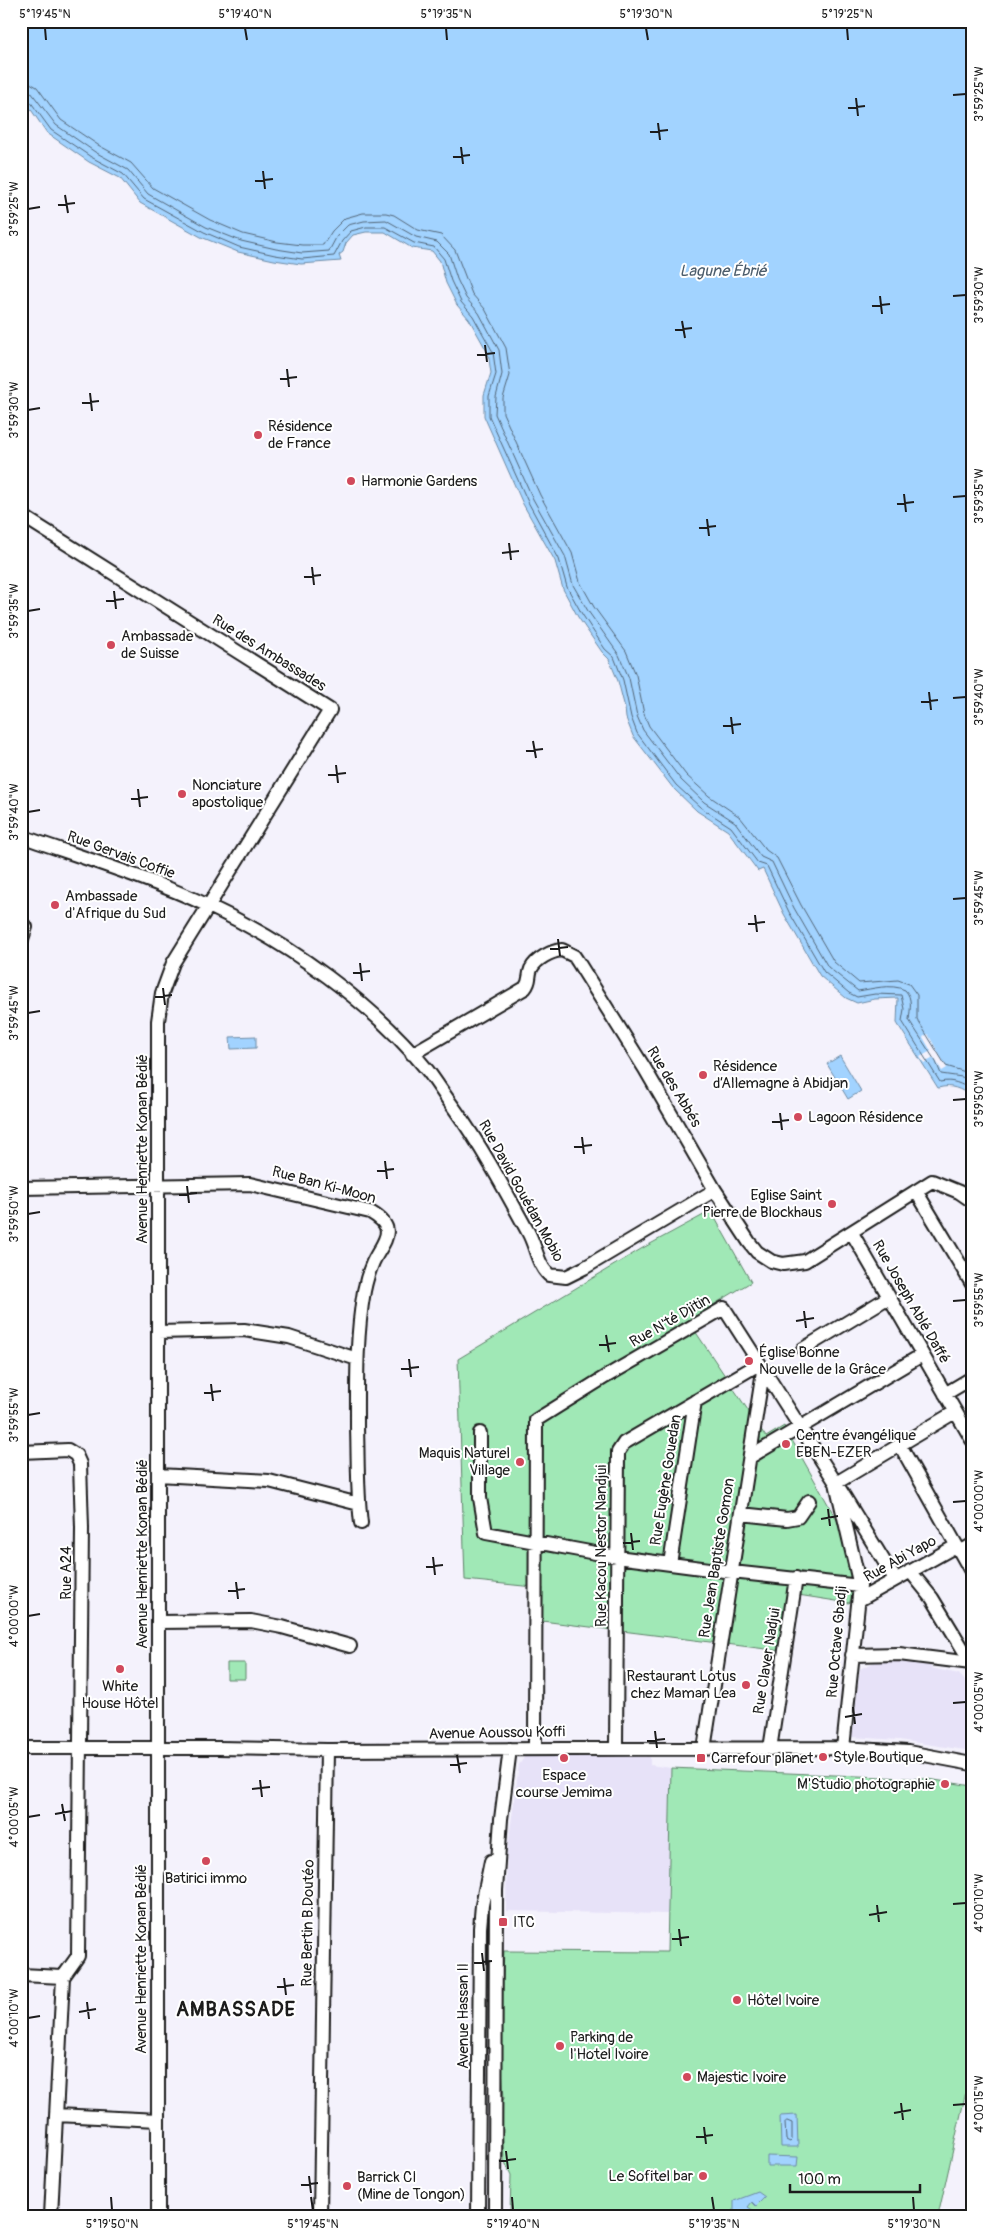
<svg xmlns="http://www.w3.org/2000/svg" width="993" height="2237" viewBox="0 0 993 2237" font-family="Pangolin,sans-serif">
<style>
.built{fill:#e7e2f8}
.green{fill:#a0e8b6;stroke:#5e8269}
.water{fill:#a2d3ff;stroke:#6c8aa4}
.pier{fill:#f4f2fc}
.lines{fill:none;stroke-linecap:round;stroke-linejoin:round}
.shore{stroke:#526577;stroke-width:1}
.minor-casing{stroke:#1c1c1c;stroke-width:16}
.minor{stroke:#fff;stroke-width:12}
.ticks{fill:none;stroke:#1c1c1c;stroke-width:2}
.poi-dot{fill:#d1495b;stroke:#fff;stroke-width:2}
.labels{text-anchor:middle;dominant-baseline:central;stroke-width:4;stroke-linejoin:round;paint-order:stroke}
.poi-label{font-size:15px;fill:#1c1c1c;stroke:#fff;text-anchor:start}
.street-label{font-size:15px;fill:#1c1c1c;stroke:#fff}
.water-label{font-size:16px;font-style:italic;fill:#4b5c6b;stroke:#fff}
.district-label{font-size:20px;font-weight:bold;letter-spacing:1px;fill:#1c1c1c;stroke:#fff}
.neatline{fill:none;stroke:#1c1c1c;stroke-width:2}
.ticks-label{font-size:12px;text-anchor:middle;fill:#1c1c1c}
</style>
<rect width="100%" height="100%" fill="#f4f2fc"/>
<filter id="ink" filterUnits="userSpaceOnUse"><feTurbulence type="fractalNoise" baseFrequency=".02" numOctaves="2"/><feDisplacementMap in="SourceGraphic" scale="10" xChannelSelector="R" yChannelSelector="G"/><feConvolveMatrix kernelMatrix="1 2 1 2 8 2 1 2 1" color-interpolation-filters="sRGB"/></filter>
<g filter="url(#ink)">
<path class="built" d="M883,1658L931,1665V1668L959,1674L972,1689V1751L899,1740L852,1737L860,1669Z
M525,1756L650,1757V1765L671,1768L668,1914L506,1911L507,1853L519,1765Z"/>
<path class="green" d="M711,1211L751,1282L708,1308L691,1325L766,1437L784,1426L869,1577L849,1603L798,1595L790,1652L542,1621L543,1588L465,1580L458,1359L641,1249Z
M227,1663H245V1679H227Z
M671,1768L928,1779L972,1786V2065L938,2216H510L511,2175L504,2160L500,2102L504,2099L500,2036L504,1951L667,1952Z"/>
<path class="water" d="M21,21H972V1096C960,1089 952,1084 938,1088L897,1023L898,998L875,999L857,1003L846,998L820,976L784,914L763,869L758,871L728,831L697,811L673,788L633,736L626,718L625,708L618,681L609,659L602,652L578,617L563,589L555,561L523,504L484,416V395L491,373L488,353L469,319L457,305L446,283L440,261L432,251L412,248L385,232H366L353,235L346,243L343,252L339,255L341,261L301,264L274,260L238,252L201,237L140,203L120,178L89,162L47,133L21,95Z
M256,1036V1048L231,1049L230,1037Z
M840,1056L861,1091L848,1099L827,1064Z
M797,2115L798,2147H781L780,2116Z
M767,2156L798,2157L797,2166H767Z
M758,2192L765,2197L756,2206L752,2202L748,2207L762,2216H749L746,2214L734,2216V2201Z"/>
<path class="pier" d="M928,1034L947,1068L942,1071L934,1058L924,1063L920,1057L931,1051L923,1037Z"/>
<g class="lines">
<path class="shore" d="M21,81L30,83L37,87L61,120L98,145L131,163L153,188L210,220L243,234L277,242L302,245H323L332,231L345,218L363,213H386L394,215L418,230L441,235L455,250L472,294L485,309L506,348L510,375L503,398V413L540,495L572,553L580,582L594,607L626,651L636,675L644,714L649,726L686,775L709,796L740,817L766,850L777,858L801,905L834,962L859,983L898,980L909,984L917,995V1019L946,1066L972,1074
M21,89L31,92L56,125L95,152L128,170L148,194L206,227L241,241L276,249L302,253L329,251L337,236L348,225L364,221L386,220L416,237L437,242L449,254L457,279L466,298L479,313L499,350L502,374L496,397L495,414L533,499L565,556L573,585L588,611L619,655L629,678L637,716L643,730L681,780L704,802L735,822L761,857L772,862L794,908L828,967L858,991C872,989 891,983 905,990C913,998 910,1009 909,1020L936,1062L941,1074L962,1077L972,1083
M21,95L27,97L51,130L91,157L123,174L144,199L204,232L239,247L275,255L302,259L334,256L342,241L351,231L366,227H385L414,243L434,247L444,259L451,281L461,302L473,316L493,352L496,374L489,396V416L528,502L559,559L567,587L582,614L605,649L614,657L623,680L631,717L637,733L676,785L700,807L731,827L758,863L767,866L789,912L824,972L849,993L857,997L875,994L901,995L904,1009L902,1021L940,1082C953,1079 961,1084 972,1090
M787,2121L792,2123V2140L790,2142L786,2140L785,2123Z"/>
<g class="minor-casing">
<path id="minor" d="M21,515L330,710L173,963L162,993L158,1021V2216
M21,836C84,858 149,878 209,906C289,943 373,1003 428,1071C437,1083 445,1096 454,1108C482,1147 505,1190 528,1232C536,1246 537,1264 549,1275L566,1277L584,1268L715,1190
M21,942L26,927
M412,1054L525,988C531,981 528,976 531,969C536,959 551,951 562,950L574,956L578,962L645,1069L715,1190L749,1242L757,1252L771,1261L783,1264L805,1261L932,1181L959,1192L972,1201
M21,1188L250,1184L370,1212C400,1229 383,1241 373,1262C369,1271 366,1281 364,1291C356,1336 357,1382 357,1427C358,1459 357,1491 361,1523
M916,1191L972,1284
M852,1233L972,1440
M158,1332L244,1330L289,1337L357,1359
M803,1349L889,1297
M945,1394L972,1378
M480,1433V1498L486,1533L617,1557L732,1572L860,1586
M900,1445L972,1573
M21,1452L68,1450L76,1455L80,1464L82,1528L78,1956L63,1977L51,2216
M750,1457L922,1355
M158,1475L269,1481L359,1504
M741,1514L787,1519L798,1517L809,1501
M960,1552L972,1545
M670,1564L695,1401
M910,1571L932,1598L972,1664
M859,1600L956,1546
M158,1622L251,1621L282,1627L350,1646
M852,1655L899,1654L971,1663
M21,1748H218L327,1750L843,1748L908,1752L972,1764
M535,1748L536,1420L605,1377L724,1308L836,1483L895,1579
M616,1748L618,1452L624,1443L759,1364
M843,1748L860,1586L836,1483L955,1412
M704,1749L763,1371
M770,1749L796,1578
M21,1975L63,1977
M57,2115L158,2120
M320,2216L327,1750
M478,2216L480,1928L482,1905L491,1861
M495,2216L496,1890L501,1819L510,1749"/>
</g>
<use href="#minor" class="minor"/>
</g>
</g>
<path class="ticks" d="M45,28L46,40M245,28L247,40M446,28L447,40M646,28L648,40M847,28L848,40M953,95L966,94M856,98L858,116M848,108L865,106M658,123L660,140M650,132L668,130M461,147L463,164M453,157L470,155M263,171L265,189M255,181L273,179M65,195L68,213M58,205L75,203M28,209L40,207M880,296L882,314M953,296L966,295M872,306L890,304M682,321L685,338M675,330L692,328M485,345L487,362M477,355L495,353M287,369L289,387M280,379L297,377M90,393L92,411M82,403L99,401M28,410L40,408M904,494L906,512M953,497L966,496M897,504L914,502M707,519L709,536M699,528L716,526M509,543L511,560M502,553L519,551M312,567L314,585M304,577L321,575M114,591L116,609M106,601L124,599M28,611L40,609M929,692L931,710M953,698L966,697M921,702L938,700M731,717L733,734M723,726L741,724M533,741L536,758M526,751L543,749M336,765L338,783M328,775L346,773M138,789L140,807M131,799L148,797M28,812L40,810M953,899L966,898M755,915L757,932M748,924L765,922M558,939L560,956M550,949L568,947M360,963L362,981M353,973L370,971M163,988L165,1005M155,997L172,995M28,1013L40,1011M953,1100L966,1099M780,1113L782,1130M772,1122L789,1120M582,1137L584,1154M574,1147L592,1145M385,1161L387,1179M377,1171L394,1169M187,1186L189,1203M179,1195L197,1193M28,1214L40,1212M953,1301L966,1300M804,1311L806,1328M796,1321L814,1318M606,1335L609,1352M599,1345L616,1343M409,1359L411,1377M401,1369L419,1367M211,1384L213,1401M204,1393L221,1391M28,1415L40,1413M953,1502L966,1501M828,1509L830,1526M821,1519L838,1516M631,1533L633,1550M623,1543L640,1541M433,1557L435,1575M426,1567L443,1565M236,1582L238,1599M228,1591L245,1589M28,1616L40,1614M953,1703L966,1702M853,1707L855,1724M845,1717L862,1714M655,1731L657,1748M647,1741L665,1739M457,1755L460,1773M450,1765L467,1763M260,1780L262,1797M252,1789L270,1787M62,1804L65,1821M55,1814L72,1811M28,1817L40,1815M953,1904L966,1903M877,1905L879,1922M869,1915L887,1912M679,1929L681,1946M672,1939L689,1937M482,1953L484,1971M474,1963L492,1961M284,1978L286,1995M277,1987L294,1985M87,2002L89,2019M79,2012L96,2009M28,2018L40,2016M901,2103L903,2120M953,2105L966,2104M894,2113L911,2110M704,2127L706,2144M696,2137L713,2135M506,2151L508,2169M499,2161L516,2159M309,2176L311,2193M301,2185L318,2183M111,2197L112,2210M311,2197L313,2210M512,2197L513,2210M712,2197L714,2210M913,2197L914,2210"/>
<g class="poi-dot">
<circle cx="258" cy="435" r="5"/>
<circle cx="351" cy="481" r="5"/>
<circle cx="111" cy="645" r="5"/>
<circle cx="182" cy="794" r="5"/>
<circle cx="55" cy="905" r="5"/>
<circle cx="703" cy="1075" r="5"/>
<circle cx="798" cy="1117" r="5"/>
<circle cx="832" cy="1204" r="5"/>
<circle cx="749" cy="1361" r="5"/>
<circle cx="786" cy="1444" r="5"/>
<circle cx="520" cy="1462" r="5"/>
<circle cx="120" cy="1669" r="5"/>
<circle cx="746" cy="1685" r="5"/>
<circle cx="823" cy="1757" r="5"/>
<circle cx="564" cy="1758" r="5"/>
<rect x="696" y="1753" width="10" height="10" rx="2.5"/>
<circle cx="945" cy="1784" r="5"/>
<circle cx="206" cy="1861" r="5"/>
<rect x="498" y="1917" width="10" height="10" rx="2.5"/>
<circle cx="737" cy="2000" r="5"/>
<circle cx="560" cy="2046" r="5"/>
<circle cx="687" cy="2077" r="5"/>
<circle cx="703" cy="2176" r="5"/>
<circle cx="347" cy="2186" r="5"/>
</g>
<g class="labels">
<g class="poi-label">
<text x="268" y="426">Résidence<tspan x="268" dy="17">de France</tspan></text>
<text x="361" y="481">Harmonie Gardens</text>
<text x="121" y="636">Ambassade<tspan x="121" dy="17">de Suisse</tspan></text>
<text x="192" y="785">Nonciature<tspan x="192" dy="17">apostolique</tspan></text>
<text x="65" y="896">Ambassade<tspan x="65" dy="17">d'Afrique du Sud</tspan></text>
<text x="713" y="1066">Résidence<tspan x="713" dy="17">d’Allemagne à Abidjan</tspan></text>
<text x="808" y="1117">Lagoon Résidence</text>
<text x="822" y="1195" text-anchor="end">Eglise Saint<tspan x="822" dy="17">Pierre de Blockhaus</tspan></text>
<text x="759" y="1352">Église Bonne<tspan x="759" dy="17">Nouvelle de la Grâce</tspan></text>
<text x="796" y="1435">Centre évangélique<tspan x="796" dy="17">EBEN-EZER</tspan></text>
<text x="510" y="1453" text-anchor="end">Maquis Naturel<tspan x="510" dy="17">Village</tspan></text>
<text x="736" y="1676" text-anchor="end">Restaurant Lotus<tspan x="736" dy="17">chez Maman Lea</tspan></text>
<text x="120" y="1686" text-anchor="middle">White<tspan x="120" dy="17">House Hôtel</tspan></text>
<text x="833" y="1757">Style Boutique</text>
<text x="711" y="1758">Carrefour planet</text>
<text x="564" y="1775" text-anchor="middle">Espace<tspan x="564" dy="17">course Jemima</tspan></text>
<text x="935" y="1784" text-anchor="end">M'Studio photographie</text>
<text x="206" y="1878" text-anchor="middle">Batirici immo</text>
<text x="513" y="1922">ITC</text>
<text x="747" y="2000">Hôtel Ivoire</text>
<text x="570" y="2037">Parking de<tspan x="570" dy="17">l'Hotel Ivoire</tspan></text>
<text x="697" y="2077">Majestic Ivoire</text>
<text x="693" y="2176" text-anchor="end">Le Sofitel bar</text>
<text x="357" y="2177">Barrick CI<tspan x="357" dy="17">(Mine de Tongon)</tspan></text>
</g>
<g class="street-label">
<text transform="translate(269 653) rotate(32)">Rue des Ambassades</text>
<text transform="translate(121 855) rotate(20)">Rue Gervais Coffie</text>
<text transform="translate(674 1087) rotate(59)">Rue des Abbés</text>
<text transform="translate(142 1149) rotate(-90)">Avenue Henriette Konan Bédié</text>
<text transform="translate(324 1185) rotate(15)">Rue Ban Ki-Moon</text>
<text transform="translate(521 1191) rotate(61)">Rue David Gouédan Mobio</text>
<text transform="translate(911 1302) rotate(60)">Rue Joseph Ablé Daffé</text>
<text transform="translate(670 1321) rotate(-30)">Rue N'té Djitin</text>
<text transform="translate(666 1480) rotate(-81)">Rue Eugène Gouedan</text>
<text transform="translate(601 1546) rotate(-90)">Rue Kacou Nestor Nandjui</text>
<text transform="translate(142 1554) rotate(-90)">Avenue Henriette Konan Bédié</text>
<text transform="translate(717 1558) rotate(-81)">Rue Jean Baptiste Gomon</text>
<text transform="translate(900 1559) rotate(-29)">Rue Abi Yapo</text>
<text transform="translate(66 1573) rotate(-90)">Rue A24</text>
<text transform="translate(837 1642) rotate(-85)">Rue Octave Gbadji</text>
<text transform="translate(767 1661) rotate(-81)">Rue Claver Nadjui</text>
<text transform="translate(497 1733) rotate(-1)">Avenue Aoussou Koffi</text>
<text transform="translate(308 1923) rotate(-89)">Rue Bertin B.Doutéo</text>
<text transform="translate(141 1959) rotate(-90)">Avenue Henriette Konan Bédié</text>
<text transform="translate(463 2016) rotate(-90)">Avenue Hassan II</text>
</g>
<g class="water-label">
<text x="723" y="271">Lagune Ébrié</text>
</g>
<g class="district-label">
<text x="236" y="2009">AMBASSADE</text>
</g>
</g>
<rect width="993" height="2237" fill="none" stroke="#fff" stroke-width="55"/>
<path d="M790 2184v8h130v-8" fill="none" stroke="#1c1c1c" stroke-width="2.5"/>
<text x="798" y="2184" font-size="15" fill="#1c1c1c" stroke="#ffffff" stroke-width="4" paint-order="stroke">100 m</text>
<rect x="28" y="28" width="938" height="2182" class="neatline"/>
<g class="ticks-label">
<text x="45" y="18">5°19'45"N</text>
<text x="245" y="18">5°19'40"N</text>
<text x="446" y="18">5°19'35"N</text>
<text x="646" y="18">5°19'30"N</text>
<text x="847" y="18">5°19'25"N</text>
<text transform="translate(979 94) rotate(-90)" y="4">3°59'25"W</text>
<text transform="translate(14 209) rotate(-90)" y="4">3°59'25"W</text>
<text transform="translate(979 295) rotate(-90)" y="4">3°59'30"W</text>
<text transform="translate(14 410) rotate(-90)" y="4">3°59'30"W</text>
<text transform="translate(979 496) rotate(-90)" y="4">3°59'35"W</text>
<text transform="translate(14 611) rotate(-90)" y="4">3°59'35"W</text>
<text transform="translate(979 697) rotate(-90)" y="4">3°59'40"W</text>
<text transform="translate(14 812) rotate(-90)" y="4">3°59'40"W</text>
<text transform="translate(979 898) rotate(-90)" y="4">3°59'45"W</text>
<text transform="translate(14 1013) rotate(-90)" y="4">3°59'45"W</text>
<text transform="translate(979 1099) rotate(-90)" y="4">3°59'50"W</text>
<text transform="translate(14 1214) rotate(-90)" y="4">3°59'50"W</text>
<text transform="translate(979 1300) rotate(-90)" y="4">3°59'55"W</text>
<text transform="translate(14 1415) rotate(-90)" y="4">3°59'55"W</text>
<text transform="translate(979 1501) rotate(-90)" y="4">4°00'00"W</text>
<text transform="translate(14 1616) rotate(-90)" y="4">4°00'00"W</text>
<text transform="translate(979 1702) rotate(-90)" y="4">4°00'05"W</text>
<text transform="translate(14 1817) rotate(-90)" y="4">4°00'05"W</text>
<text transform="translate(979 1903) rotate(-90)" y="4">4°00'10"W</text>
<text transform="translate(14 2018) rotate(-90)" y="4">4°00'10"W</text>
<text transform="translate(979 2104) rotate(-90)" y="4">4°00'15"W</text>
<text x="112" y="2228">5°19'50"N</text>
<text x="313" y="2228">5°19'45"N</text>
<text x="513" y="2228">5°19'40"N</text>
<text x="714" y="2228">5°19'35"N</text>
<text x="914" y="2228">5°19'30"N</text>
</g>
</svg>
